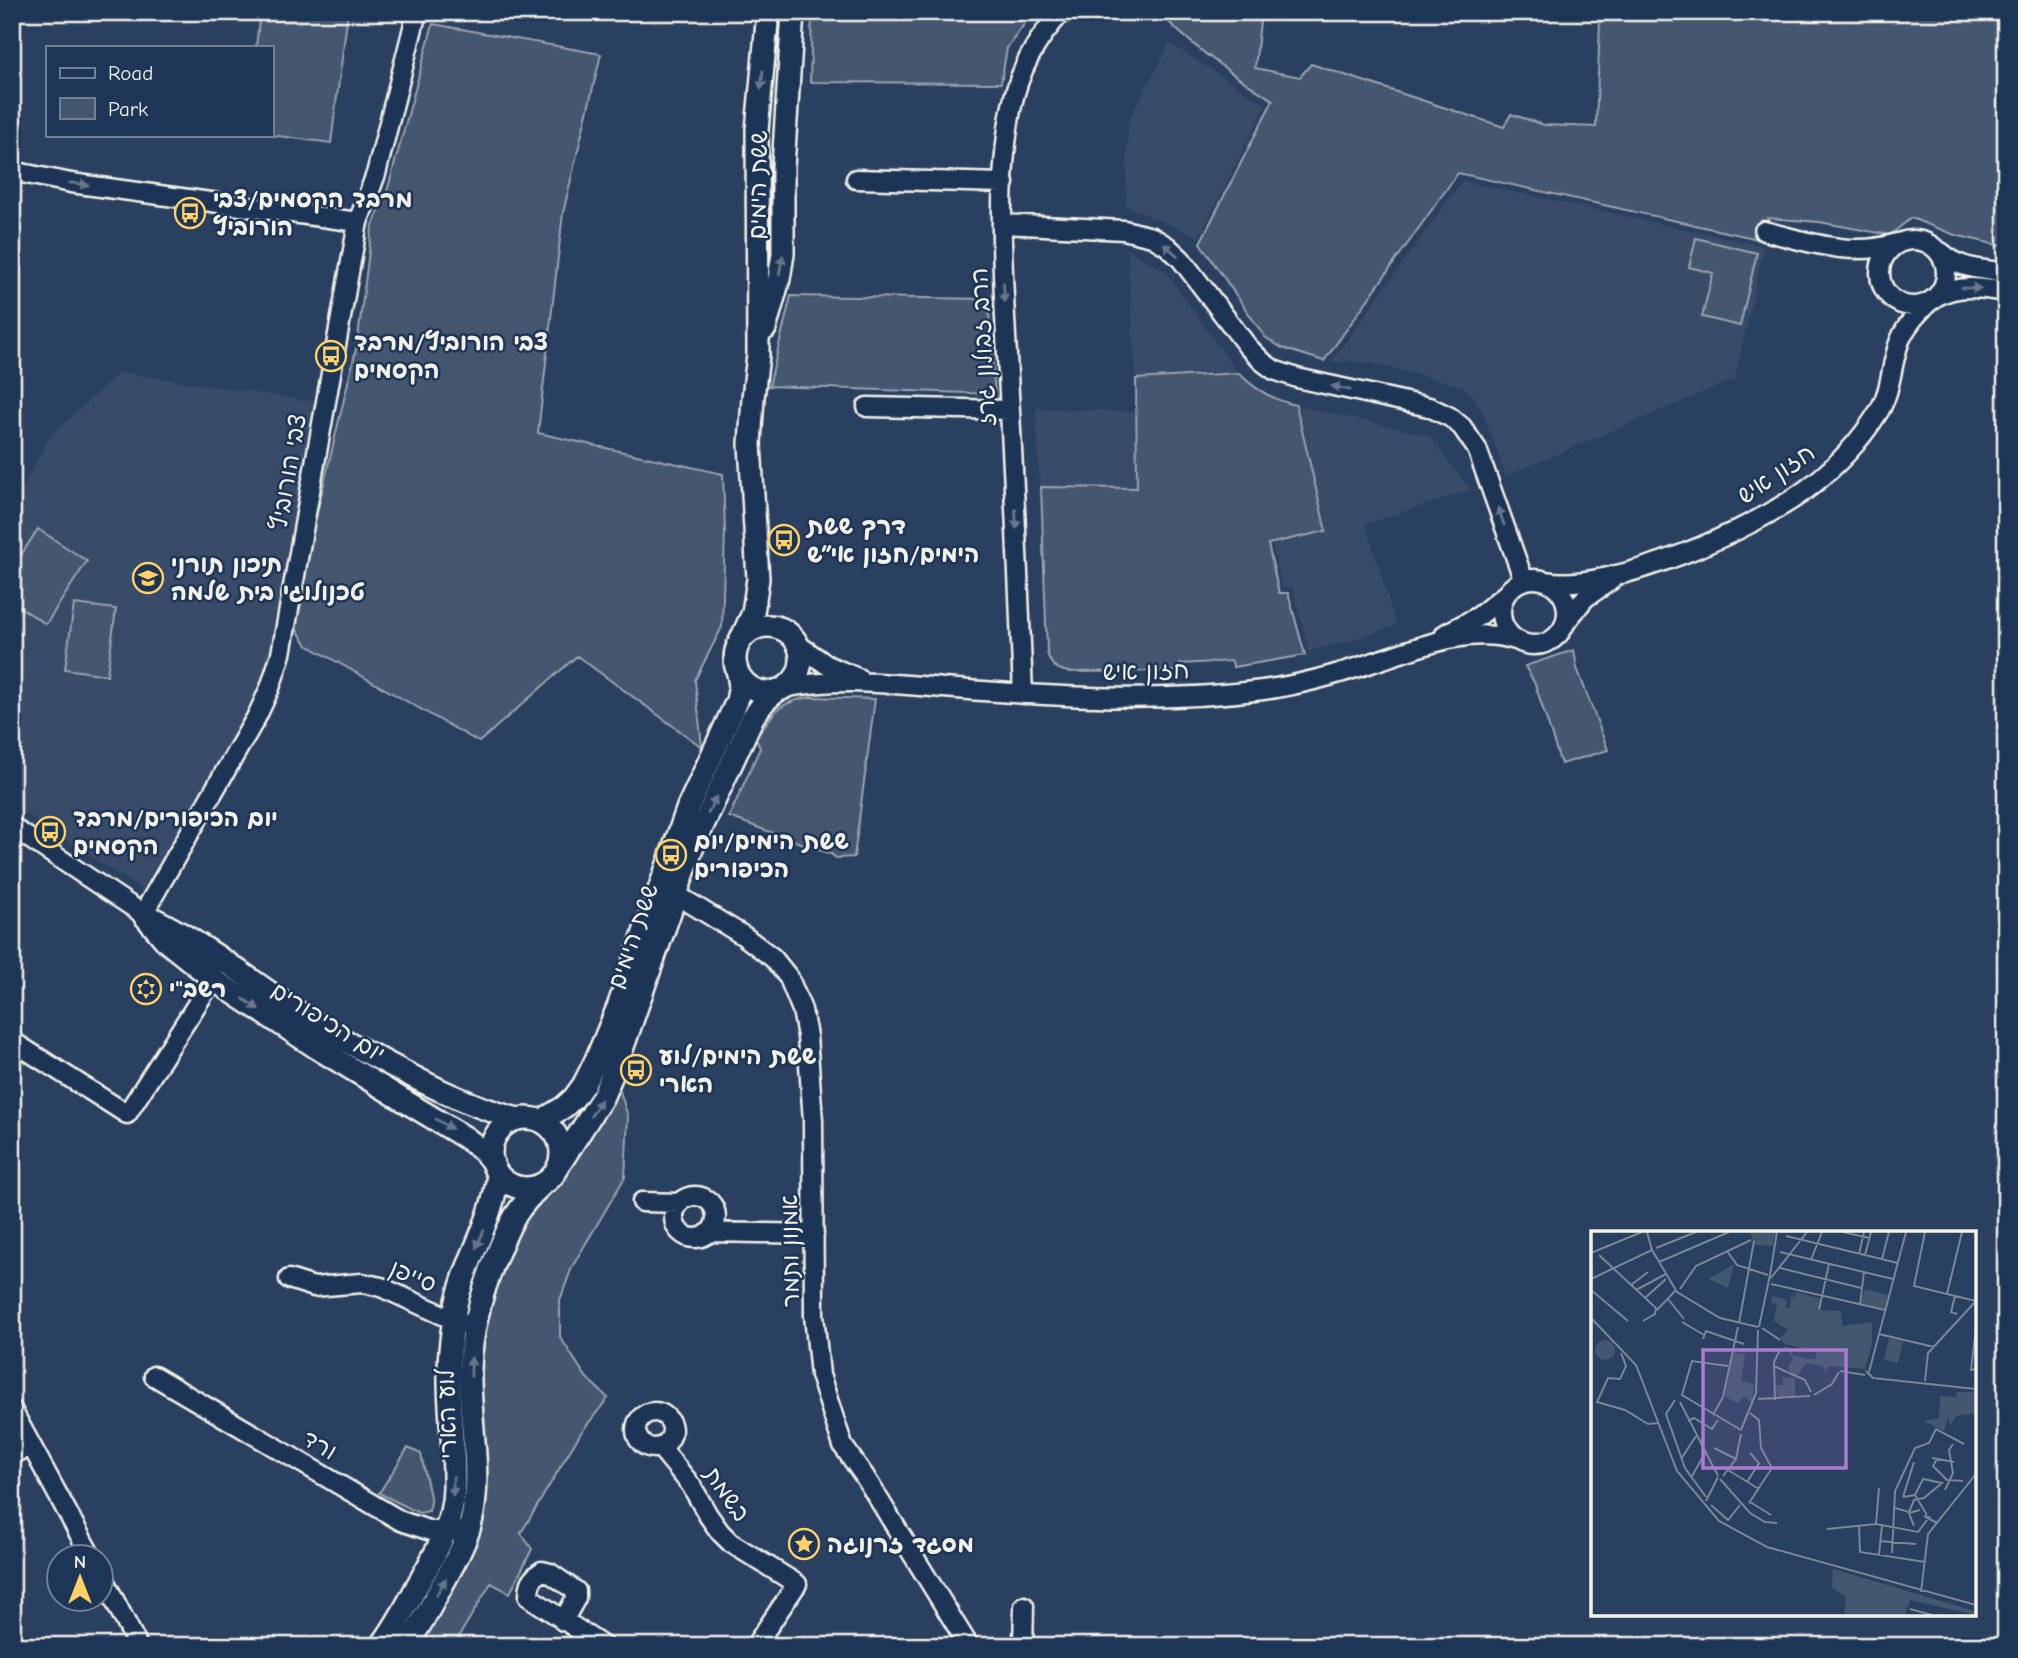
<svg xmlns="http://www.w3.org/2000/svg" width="2018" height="1658" viewBox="0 0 2018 1658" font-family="'Comic Neue','Playpen Sans Hebrew',sans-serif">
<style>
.built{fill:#374c69}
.green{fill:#445771;stroke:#9ca4ac;stroke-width:2}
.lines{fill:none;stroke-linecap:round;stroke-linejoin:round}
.minor-casing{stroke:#f4f1e8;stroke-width:23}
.tertiary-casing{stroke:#f4f1e8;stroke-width:26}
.minor{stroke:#1d3557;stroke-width:18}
.tertiary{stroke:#1d3557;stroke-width:21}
.oneway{fill:#68778a}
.labels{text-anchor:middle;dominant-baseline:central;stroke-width:5;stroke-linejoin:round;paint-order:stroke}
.street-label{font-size:24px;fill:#f4f1e8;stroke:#1d3557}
.poi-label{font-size:24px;font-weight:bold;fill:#f4f1e8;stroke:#1d3557;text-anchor:start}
.inset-road{fill:none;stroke:#7b8796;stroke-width:2}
.view{fill:#ab7bcf;fill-opacity:0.15;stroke:#ab7bcf;stroke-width:3.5}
.inset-edge{fill:none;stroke:#f4f1e8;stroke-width:3.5}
</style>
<rect width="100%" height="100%" fill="#2a4060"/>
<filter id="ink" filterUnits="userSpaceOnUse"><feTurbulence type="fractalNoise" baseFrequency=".0143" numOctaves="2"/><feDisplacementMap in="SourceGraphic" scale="14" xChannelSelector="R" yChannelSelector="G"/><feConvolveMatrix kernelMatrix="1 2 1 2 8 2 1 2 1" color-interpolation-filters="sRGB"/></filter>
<g filter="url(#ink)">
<path class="built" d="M1170,43L1266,105L1199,237L1126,206L1128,121Z
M1462,181L1764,246L1735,379L1506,476L1483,413L1475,398L1462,386L1375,364L1354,361L1331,362Z
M1127,249L1166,272L1237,372L1136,378Z
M120,372L316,402L271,648L261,682L249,716L142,890L12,805V507L51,435Z
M1298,406L1428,435L1471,490L1366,524L1396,625L1354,640L1309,651L1292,587L1282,588L1272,543L1326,532Z
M1036,408L1136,412L1137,488L1040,487Z"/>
<path class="green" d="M260,12H348L331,143L271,135V47H256Z
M812,12H1033L1007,48L1001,83L810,82Z
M1159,12H1261L1255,68L1300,77L1311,64L1504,127L1511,114L1544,125L1596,127L1600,20L1551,12H2006V247L1955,235L1911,218L1890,235L1819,222L1768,218L1763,240L1458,173L1324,361L1282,348L1265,337L1200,243L1273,100C1232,75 1192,47 1159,12Z
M433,24L601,54L563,213L538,433L723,474L725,532L722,627L695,680L702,747L577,656L479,742L307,645L294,625L296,600L357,345L372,228L388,188Z
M1696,238L1757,253L1740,326L1702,317L1713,273L1689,267Z
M791,296L988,299L995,394L769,386Z
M1239,373C1255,390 1273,400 1296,405L1326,531L1268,544L1279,593H1288L1305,655L1233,667L1232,661L1180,664L1182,671L1068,672C1055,669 1049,664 1047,651L1041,487L1137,488L1136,379Z
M38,529L87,561L46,624L12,602V569Z
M74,604L116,609L107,675L65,669Z
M1574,650L1577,668L1608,750L1561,764L1535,684L1525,666Z
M812,697L875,699L854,857L836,858L831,854L729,817L760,748L756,739C772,712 780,701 812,697Z
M619,1088L628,1117L625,1177L572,1267L560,1300V1337L586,1377L608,1398L580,1434L521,1533L532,1549L510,1593L491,1583L453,1646H414L472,1537L481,1320L519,1219L564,1177L582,1141Z
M408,1448L421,1454L431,1502L429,1511L419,1513L379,1493Z"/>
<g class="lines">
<g class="minor-casing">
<path id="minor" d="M12,171L71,183L358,222
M856,179L1004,183
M1003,224L1124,230L1152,237L1167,246L1181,259L1248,347L1263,362L1274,370L1297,378L1429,407L1450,417L1462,427L1477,449L1524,581
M1764,231C1809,242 1852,258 1897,243
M1880 273a33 33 0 1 1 66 0a33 33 0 1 1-66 0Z
M1941,252C1963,271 1979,268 2006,273
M1937,296C1960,284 1981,288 2006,292
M867,407L1010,410
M1501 612a33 33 0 1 1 66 0a33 33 0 1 1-66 0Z
M1546,581C1612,593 1754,529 1807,489C1835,468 1861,440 1879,411C1892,389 1891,363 1900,340C1907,324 1917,314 1929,302
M1566,622L1585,598L1610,581
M1445,634L1479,616L1506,594
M797,644L827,665L858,678
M783,688C848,675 917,687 983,691C1075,698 1171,702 1263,690C1299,685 1336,675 1371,663C1417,648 1470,624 1519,641
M1023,694C1019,587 1014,481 1008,375C1004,288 995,196 1011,110C1018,73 1036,39 1062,12
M12,827L143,914L257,716L270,688L281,654L358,222L376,174L417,12
M667,889L744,936L773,958L789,978L802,1010L807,1036L813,1121L814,1315L820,1375L843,1446L865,1477L969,1646
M12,1041L127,1114L213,979
M674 1217a21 21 0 1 1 42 0a21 21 0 1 1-42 0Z
M642,1202L680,1203
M709,1232L814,1234
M289,1279L314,1287L362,1283L381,1287L454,1320L474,1327
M154,1376L401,1521L431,1531H458
M12,1410L91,1556
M636 1430a18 18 0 1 1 36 0a18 18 0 1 1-36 0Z
M660,1447L691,1485L708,1515L720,1532L731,1543L797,1584L755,1646
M12,1455L31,1445
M102,1576L138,1646
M563,1621L576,1598V1591L550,1573L542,1571C531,1578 529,1585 529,1597L603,1646
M1023,1646L1024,1606"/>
</g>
<g class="tertiary-casing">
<path id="tertiary" d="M765,329L779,279L783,254V167L793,12
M735 659a33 33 0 1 1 66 0a33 33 0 1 1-66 0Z
M741,639L753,613L758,579L750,444L753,398L758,355L757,130L768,12
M143,914L167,942L217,982L317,1048L466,1138L483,1151L493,1163
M150,917C206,944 255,984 307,1018C327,1032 350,1043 372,1055C418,1080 467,1106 518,1119
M491 1153a35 35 0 1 1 70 0a35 35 0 1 1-70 0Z
M541,1121L564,1107L574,1098L584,1084L595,1062L618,1007L688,807L737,701L740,685L738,674
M559,1165L602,1098L618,1061L692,849L753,717L765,701L778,690
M381,1646C395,1627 406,1607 417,1586C434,1556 454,1524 454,1487C455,1448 448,1409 449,1370C449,1350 452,1331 455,1311C463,1263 493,1223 498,1174
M406,1646C419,1628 429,1610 439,1591C452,1566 468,1542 473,1513C481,1467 469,1418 470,1370C471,1330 481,1294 496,1257C510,1223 516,1208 544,1183"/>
</g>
<use href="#minor" class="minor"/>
<use href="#tertiary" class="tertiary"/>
</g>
<defs><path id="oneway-solid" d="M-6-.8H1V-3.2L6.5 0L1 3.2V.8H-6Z" transform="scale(1.75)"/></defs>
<g class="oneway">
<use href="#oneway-solid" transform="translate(762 80) rotate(95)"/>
<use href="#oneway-solid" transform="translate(79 184) rotate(8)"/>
<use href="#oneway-solid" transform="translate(1171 250) rotate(-139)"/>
<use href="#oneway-solid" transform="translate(781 265) rotate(-80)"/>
<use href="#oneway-solid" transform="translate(1971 288) rotate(1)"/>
<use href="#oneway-solid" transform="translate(1004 292) rotate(87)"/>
<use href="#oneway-solid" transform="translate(1341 388) rotate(-167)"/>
<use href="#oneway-solid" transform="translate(1501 516) rotate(-109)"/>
<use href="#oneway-solid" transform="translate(1016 519) rotate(87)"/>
<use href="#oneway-solid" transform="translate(712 805) rotate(-65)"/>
<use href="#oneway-solid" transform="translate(251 1004) rotate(34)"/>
<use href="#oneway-solid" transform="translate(596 1108) rotate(-58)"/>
<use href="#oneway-solid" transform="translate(444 1124) rotate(31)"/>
<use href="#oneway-solid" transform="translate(480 1239) rotate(113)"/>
<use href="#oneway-solid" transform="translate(471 1367) rotate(-89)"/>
<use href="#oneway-solid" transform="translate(453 1486) rotate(91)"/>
<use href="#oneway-solid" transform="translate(441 1587) rotate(-61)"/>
</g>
</g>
<defs>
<g id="bus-ring" transform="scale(1.575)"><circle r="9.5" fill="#1d3557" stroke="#ffd166" stroke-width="1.5"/><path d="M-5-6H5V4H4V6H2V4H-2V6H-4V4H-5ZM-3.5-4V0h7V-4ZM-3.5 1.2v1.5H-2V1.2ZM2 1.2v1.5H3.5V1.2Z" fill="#ffd166"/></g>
<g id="school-ring" transform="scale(1.575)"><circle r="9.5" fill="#1d3557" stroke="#ffd166" stroke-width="1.5"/><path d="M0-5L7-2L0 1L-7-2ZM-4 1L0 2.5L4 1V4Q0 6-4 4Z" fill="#ffd166"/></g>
<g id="synagogue-ring" transform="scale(1.575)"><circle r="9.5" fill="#1d3557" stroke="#ffd166" stroke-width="1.5"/><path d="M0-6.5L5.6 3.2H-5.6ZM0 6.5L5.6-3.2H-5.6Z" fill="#ffd166"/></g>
<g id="sight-ring" transform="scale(1.575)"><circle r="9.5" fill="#1d3557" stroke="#ffd166" stroke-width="1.5"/><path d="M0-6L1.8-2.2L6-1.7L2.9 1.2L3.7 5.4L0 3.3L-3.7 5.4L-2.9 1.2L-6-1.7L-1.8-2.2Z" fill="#ffd166"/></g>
</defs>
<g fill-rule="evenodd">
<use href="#bus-ring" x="190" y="213"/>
<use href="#bus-ring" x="331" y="356"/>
<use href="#bus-ring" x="784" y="540"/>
<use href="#school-ring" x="148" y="578"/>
<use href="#bus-ring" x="50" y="832"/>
<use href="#bus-ring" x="671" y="855"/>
<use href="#synagogue-ring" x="146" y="989"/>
<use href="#bus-ring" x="636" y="1070"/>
<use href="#sight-ring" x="804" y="1544"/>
</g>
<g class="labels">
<g class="street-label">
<text transform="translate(758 185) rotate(-89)">ששת הימים</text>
<text transform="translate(983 347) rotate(-93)">הרב זבולון גרז</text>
<text transform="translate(288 472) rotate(-80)">צבי הורוביץ</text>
<text transform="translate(1776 474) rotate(-34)">חזון איש</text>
<text transform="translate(1146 671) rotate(-1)">חזון איש</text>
<text transform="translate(633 936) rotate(-71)">ששת הימים</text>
<text transform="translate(328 1022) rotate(32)">יום הכיפורים</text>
<text transform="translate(790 1251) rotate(-91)">אמנון ותמר</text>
<text transform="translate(413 1276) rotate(23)">סייפן</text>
<text transform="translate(447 1414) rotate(-92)">לוע הארי</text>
<text transform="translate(320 1445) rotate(30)">ורד</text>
<text transform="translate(727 1494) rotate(55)">בשמת</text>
</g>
<g class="poi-label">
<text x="213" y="199">מרבד הקסמים/צבי<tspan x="213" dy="28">הורוביץ</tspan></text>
<text x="354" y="342">צבי הורוביץ/מרבד<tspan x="354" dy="28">הקסמים</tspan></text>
<text x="807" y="526">דרך ששת<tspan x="807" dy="28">הימים/חזון אי״ש</tspan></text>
<text x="171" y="564">תיכון תורני<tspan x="171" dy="28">טכנולוגי בית שלמה</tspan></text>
<text x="73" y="818">יום הכיפורים/מרבד<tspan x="73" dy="28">הקסמים</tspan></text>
<text x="694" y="841">ששת הימים/יום<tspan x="694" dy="28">הכיפורים</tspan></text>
<text x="169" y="989">רשב"י</text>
<text x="659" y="1056">ששת הימים/לוע<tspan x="659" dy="28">הארי</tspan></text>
<text x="827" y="1544">מסגד זרנוגה</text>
</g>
</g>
<g transform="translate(1591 1231)">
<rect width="385" height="385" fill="#2a4060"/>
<path d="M159,1H184L182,15L164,14ZM143,33L137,57L118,48L119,47ZM274,58L297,64L294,78L270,73ZM201,61L203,69L205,61L230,68L228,77L221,79L250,80L251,95L281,91V113L274,138L237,135L235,143L232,135L215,132L206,145L201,143L197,137L202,127L192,115L202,117L201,124L218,128H225V121L193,113L189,107L197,99L183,90L186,73L180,71L181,65L196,69L194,76L199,77ZM298,107L312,110L307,132L293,129ZM4 119a10 10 0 1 1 20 0a10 10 0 1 1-20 0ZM142,121L154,123L150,150L163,153L161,172L153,166L146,172L134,165ZM192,146L204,148V166H186L185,154H192ZM366,161H385V182L365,185L359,195L357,186L353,200L333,190L348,187L349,165L365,166ZM242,338L384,380L385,384L319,369L314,384H253L255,366L241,357Z" fill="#445771"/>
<path class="inset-road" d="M56,1L61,19L86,61L129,87L167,96M252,1L278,7M334,1L323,55L385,70M195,5L307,32M65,17L105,1M136,20L146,34L177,44M189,21L302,48M0,22L51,1M268,23L273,1M8,24L65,77L64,83L52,90M274,24L280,1M291,28L298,1M220,29L231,1M68,31L138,1M189,37L270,57M179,44L186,1M180,47L216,1M0,48L61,19M180,53L294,79M40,54L57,41M89,58L105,35L160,9M0,59L37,90M45,59L75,43M356,63L371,1M364,65L360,81L366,83M54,67L75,48M77,68L93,88M269,74L273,41M66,79L85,59M228,79L238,33M0,87L45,134L86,240L128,290L176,316L385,374M91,91L113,104M148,92L163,10M168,96L179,44M171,97L189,109M385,97L380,139L385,138M288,103L343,116M112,108L115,100L153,113M30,122L35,135L29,148L17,147L6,171L34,179L57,193L68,192M137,135L101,130L91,164L150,199M183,135L214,149L220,161M249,140L274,144M275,140L282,147L385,158M278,141L315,1M334,150L337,122L385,70M223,164L241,153L248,141M167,168L219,165M84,169L75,183L94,237L115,266M184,169L183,131L189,119M89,171L127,245M159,182L168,189L170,217L181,237M122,184L132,166L147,96M97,190L103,187L121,198L127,189M150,199L165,162L167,99M123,217L145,228M341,227L363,231M90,228L105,205M346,228L342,235L356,249L372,250M137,239L168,258M132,245L145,228L150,203M100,247L114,222M129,248L159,282L174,291L186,292M156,251L168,232L159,222M354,259L362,242L358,219L362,213M312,266L323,231M312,266L324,264L336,284M115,270L127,246M159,271L180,284M158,272L181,237M120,274L137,289L149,274M304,277L318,281L323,269L333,267L351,252L332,248L324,264M340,287L333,285L346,292M285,293L288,257M323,295L318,282L329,279M268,296L269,321L334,331M236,298L285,293L327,301L336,289M289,310L325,313M301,322L304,260L324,217L338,212L345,198L373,213M288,324L291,294M330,361L337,303L385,243M319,378L341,384"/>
<path class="view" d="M112,119H255V237H112Z"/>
<rect width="385" height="385" class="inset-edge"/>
</g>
<rect width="2018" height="1658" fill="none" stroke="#1d3557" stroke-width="42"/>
<rect x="21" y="21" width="1976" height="1616" fill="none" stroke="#f4f1e8" stroke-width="2.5" filter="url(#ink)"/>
<rect x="46" y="46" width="228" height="91" fill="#1d3557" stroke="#738091" stroke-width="2"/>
<rect x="60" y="68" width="35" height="10" fill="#1d3557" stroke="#738091" stroke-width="2"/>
<text x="108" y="80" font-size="21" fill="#f4f1e8">Road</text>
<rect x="60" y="98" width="35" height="21" fill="#445771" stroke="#738091" stroke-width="2"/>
<text x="108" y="116" font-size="21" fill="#f4f1e8">Park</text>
<g transform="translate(80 1578)"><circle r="33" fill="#1d3557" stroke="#738091" stroke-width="2"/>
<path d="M0-5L12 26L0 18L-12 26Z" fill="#ffd166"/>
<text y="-10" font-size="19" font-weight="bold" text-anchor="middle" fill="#f4f1e8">N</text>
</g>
</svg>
